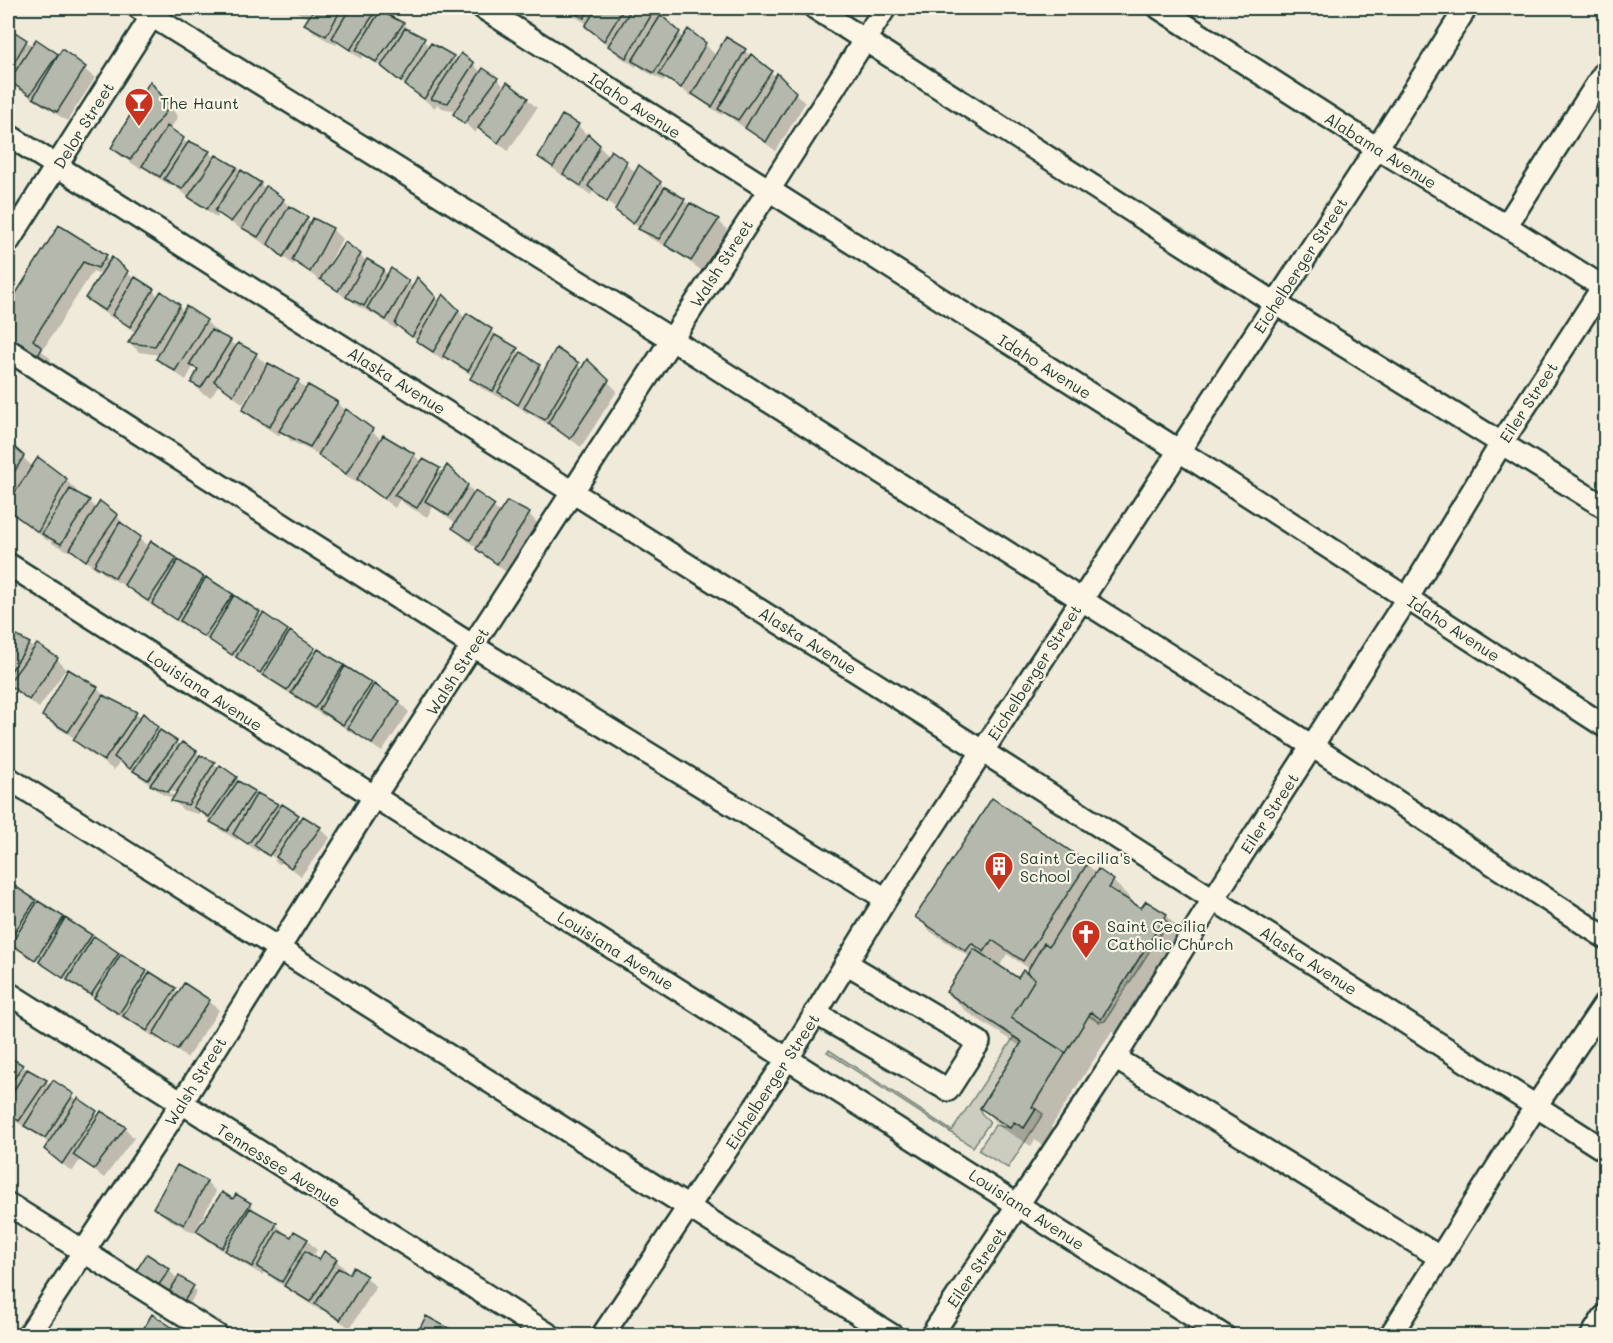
<svg xmlns="http://www.w3.org/2000/svg" width="1613" height="1343" viewBox="0 0 1613 1343" font-family="Mali,sans-serif">
<style>
.green{fill:#cccdbf;stroke:#76857a;stroke-width:1.5}
.shadow{fill:#0003;fill-rule:evenodd}
.building{fill:#b5b9ad;stroke:#1f3d34;stroke-width:1.5}
.lines{fill:none;stroke-linecap:round;stroke-linejoin:round}
.minor-casing{stroke:#1f3d34;stroke-width:26}
.major-casing{stroke:#1f3d34;stroke-width:32}
.minor{stroke:#fcf5e5;stroke-width:21}
.major{stroke:#fcf5e5;stroke-width:27}
.labels{text-anchor:middle;dominant-baseline:central;stroke-width:4.5;stroke-linejoin:round;paint-order:stroke}
.poi-label{font-size:16px;fill:#1f3d34;stroke:#fcf5e5;text-anchor:start}
.street-label{font-size:16px;fill:#1f3d34;stroke:#fcf5e5}
</style>
<rect width="100%" height="100%" fill="#efeada"/>
<filter id="ink" filterUnits="userSpaceOnUse"><feTurbulence type="fractalNoise" baseFrequency=".0167" numOctaves="2"/><feDisplacementMap in="SourceGraphic" scale="12" xChannelSelector="R" yChannelSelector="G"/><feConvolveMatrix kernelMatrix="1 2 1 2 8 2 1 2 1" color-interpolation-filters="sRGB"/></filter>
<g filter="url(#ink)">
<path class="green" d="M1164,919L1168,922L1105,1021L1099,1022L1089,1016L1091,1012L1101,1018Z
M1014,1037L1022,1042L980,1108L981,1113L990,1122L973,1147L827,1052L829,1050L952,1131Z
M1036,1109L1043,1114L1008,1168L978,1150L995,1125L1010,1128L1014,1122L1024,1128Z"/>
<path class="shadow" d="M290,8H377L385,15L403,24L431,47L453,57L457,62L473,64L482,73L497,79L505,87L527,99L537,108L508,151L479,127L475,133L455,113L456,111L442,108L437,104L435,108L387,71L363,55L361,59L338,42L336,45L316,34L306,24L309,19Z
M565,8H648L654,10L684,38L705,44L716,56L745,51L776,77L777,75L805,103L776,151L724,113L722,115L704,103L693,92L691,96L666,78L664,81L643,70L637,64L636,67L619,56L587,26L588,24L572,15Z
M8,26L33,47L36,41L59,56L62,51L95,78L67,121L8,82Z
M159,92L178,117L170,129L189,145L209,152L215,159L236,168L283,200L293,210L312,223L332,229L342,239L328,266L329,267L360,255L367,262L383,270L388,275L408,282L414,288L418,280L440,302L444,296L466,319L491,331L545,372L557,350L583,369L588,361L617,391L581,447L555,428L535,417L529,411L528,414L505,396L503,399L481,388L472,379L473,376L455,365L446,356L443,361L398,326L396,329L374,314L357,306L349,298L348,300L321,278L320,281L295,261L293,265L269,244L268,246L254,237L244,227L242,230L219,214L217,218L171,184L170,185L153,175L143,165L141,169L122,157L113,148Z
M578,126L609,156L611,152L637,173L660,183L690,205L718,220L727,230L701,270L670,248L650,238L594,189L591,195L574,183L564,173L563,176L550,166L540,156Z
M8,191L13,196L8,205Z
M60,227L111,261L113,259L135,280L153,291L159,297L179,306L184,312L186,309L206,321L216,331L214,333L230,341L237,348L256,355L268,366L298,381L307,390L337,403L382,440L414,455L422,463L424,461L444,474L447,467L475,493L501,513L529,514L538,524L507,573L463,537L454,527L456,523L433,507L427,517L406,505L400,499L395,508L369,489L359,479L357,483L330,465L320,455L291,441L282,431L279,436L253,419L244,409L260,380L257,379L243,404L219,384L211,397L202,393L192,383L198,372L193,367L186,380L168,368L158,359L160,355L139,352L130,343L136,333L116,318L115,320L97,308L87,298L103,275L93,271L42,351L51,359L46,368L8,344V309Z
M12,447L33,467L66,480L76,490L74,493L89,501L97,509L117,516L126,526L125,528L149,547L176,559L206,581L399,702L409,712L382,752L354,733L353,734L326,715L325,717L215,644L163,613L136,595L126,585L125,586L105,575L98,568L97,570L73,550L71,552L53,544L49,539L48,541L16,517L8,508V454Z
M8,633L29,644L34,649L57,659L66,669L39,708L14,689L11,693L8,690Z
M97,688L106,698L136,714L141,719L144,715L161,733L180,746L196,752L202,757L236,778L258,796L298,817L302,821L303,818L320,828L330,838L301,876L282,861L279,864L274,861L276,859L265,851V854L260,850L258,852L239,838L237,840L222,831L200,812L198,814L183,810L173,800L174,799L162,794L120,761L114,770L85,750L76,739L53,725L44,716ZM163,788L176,793L175,796L163,791Z
M1087,864L1097,874L1113,881L1133,901L1131,903L1141,910L1166,916L1186,935L1121,1037L1112,1031L1051,1127L1055,1130L1045,1147L1035,1140L1031,1146L1001,1128L982,1108L1020,1046L967,1012L947,992L970,957L931,932L917,917ZM1007,954L1030,969L1026,975L1018,980L999,967Z
M8,884L179,994L209,1001L219,1010L187,1058L159,1038L158,1040L130,1021L129,1022L46,967L8,944Z
M8,1058L46,1081L51,1086L54,1082L99,1116L125,1128L134,1138L104,1178L80,1160L72,1172L45,1149L49,1143L8,1116Z
M178,1167L207,1182L216,1192L194,1233L165,1217L155,1208Z
M233,1201L250,1205L260,1215L276,1225L286,1234L285,1236L307,1240L317,1250L312,1257L320,1262L336,1260L346,1270L344,1273L366,1277L376,1287L350,1328L322,1309L321,1311L296,1295L264,1272L262,1275L237,1260L208,1241L198,1231Z
M169,1270L178,1280L197,1291L189,1305L171,1291L169,1295L148,1281L138,1271Z
M8,1300L12,1305L8,1312Z
M173,1329L177,1333L175,1336H150Z"/>
<path class="building" d="M315,8H342L326,36L304,24Z
M350,8H378L350,50L332,38Z
M565,8H591L584,18Z
M597,8H624L604,41L585,26Z
M632,8L655,9L626,58L608,46Z
M380,11L404,23L376,62L356,50Z
M661,15L680,32L654,73L632,61Z
M9,28L27,40L8,73V31Z
M405,28L425,38L401,82L381,66Z
M688,29L706,43L681,88L659,74Z
M726,37L746,49L712,107L692,94Z
M36,39L58,54L30,95L9,81Z
M431,43L454,56L424,99L405,85Z
M62,49L86,67L57,112L33,98Z
M461,53L474,63L448,103L431,99Z
M751,54L772,71L738,120L718,109Z
M483,68L498,78L464,124L453,114Z
M777,73L796,92L766,142L745,128Z
M150,81L170,106L130,160L111,148Z
M507,82L528,98L498,143L478,128Z
M562,115L579,124L553,167L538,157Z
M167,126L184,138L160,177L142,166Z
M588,134L600,145L581,186L563,174Z
M189,141L210,151L182,189L164,179Z
M611,150L627,161L607,202L588,186Z
M216,155L237,167L207,209L188,197Z
M639,165L661,182L633,224L615,210Z
M241,170L261,183L231,222L215,211Z
M266,186L284,199L258,237L242,228Z
M665,187L685,199L659,239L638,229Z
M690,203L719,219L691,261L665,245Z
M289,206L308,217L283,257L268,244Z
M313,218L333,228L310,272L292,260Z
M59,225L107,255L98,268L83,262L33,340L42,348L36,360L8,341V306Z
M345,242L361,254L338,291L320,279Z
M112,257L128,271L105,311L85,298Z
M367,259L384,269L364,306L346,297Z
M391,268L409,281L386,320L367,308Z
M135,277L154,289L130,327L112,315Z
M417,277L436,297L412,337L395,324Z
M161,291L180,305L155,346L128,343Z
M443,294L459,310L433,352L416,341Z
M186,306L207,320L175,371L156,359Z
M467,313L492,329L468,371L443,356Z
M211,330L231,340L201,388L191,383L198,369L189,365Z
M495,335L518,348L493,391L470,379Z
M238,343L257,353L233,395L214,381Z
M556,348L579,363L545,420L524,408Z
M521,352L540,365L518,405L498,392Z
M587,359L609,380L570,439L548,423Z
M268,363L299,380L269,427L242,410Z
M308,385L338,402L310,447L279,431Z
M346,409L373,429L346,474L318,455Z
M383,435L415,454L384,499L357,479Z
M12,445L24,456L8,482V451Z
M38,457L67,479L38,532L8,510V503Z
M423,459L440,468L417,508L394,495Z
M447,465L468,485L449,516L425,501Z
M70,489L90,500L61,544L42,534Z
M475,491L495,505L470,540L452,528Z
M100,501L118,515L86,561L70,549Z
M507,501L530,513L497,564L476,549Z
M120,522L141,537L115,578L94,565Z
M151,541L177,558L148,601L124,585Z
M178,560L204,577L176,620L152,604Z
M206,577L233,594L204,637L180,621Z
M234,595L260,612L232,655L208,639Z
M263,613L288,630L260,673L236,657Z
M8,631L30,643L8,675Z
M290,631L315,648L287,690L263,675Z
M37,644L58,658L29,700L8,684Z
M318,649L344,665L315,708L291,693Z
M345,666L372,683L343,725L319,710Z
M68,669L98,687L68,732L42,716Z
M374,684L400,701L372,744L348,728Z
M103,695L137,712L104,761L73,740Z
M143,713L158,727L130,769L114,757Z
M160,730L177,741L148,780L133,771Z
M182,742L197,751L168,792L150,785Z
M200,755L215,762L188,805L171,801Z
M220,765L237,777L209,817L193,807Z
M238,781L255,791L227,831L210,822Z
M257,793L278,804L248,844L233,834Z
M992,798L1088,863L1023,961L992,940L984,952L972,943L966,951L915,917Z
M282,804L299,815L269,856L254,845Z
M303,816L321,827L291,868L276,857Z
M1098,869L1114,880L1109,888L1141,908L1146,901L1167,914L1101,1019L1091,1012L1066,1053L1011,1018L1035,979L1026,973L1044,943L1049,946Z
M10,883L36,900L8,942V887Z
M38,901L64,917L35,960L11,944Z
M65,918L92,935L63,978L39,962Z
M94,936L119,953L91,995L67,980Z
M974,949L1018,978L1023,970L1035,979L1011,1018L1066,1053L1032,1107L1036,1109L1024,1128L1014,1122L1010,1128L980,1108L1022,1042L946,992Z
M121,954L147,971L119,1014L94,998Z
M150,972L176,988L147,1031L123,1016Z
M184,983L210,1000L177,1050L153,1034Z
M8,1056L23,1065L8,1088Z
M27,1069L47,1080L19,1121L8,1114V1100Z
M53,1080L74,1094L45,1138L24,1126Z
M78,1098L97,1111L62,1164L44,1149Z
M101,1111L126,1127L94,1169L73,1155Z
M177,1165L207,1181L184,1225L153,1208Z
M222,1192L233,1199L236,1194L251,1203L222,1248L196,1231Z
M250,1208L277,1223L252,1267L225,1251Z
M278,1230L291,1237L294,1231L308,1239L282,1282L257,1267Z
M305,1251L319,1260L324,1251L337,1259L310,1302L284,1286Z
M147,1254L170,1269L158,1286L136,1271Z
M353,1267L367,1276L340,1320L315,1304L338,1268L349,1274Z
M179,1276L194,1286L184,1301L169,1292Z
M152,1314L173,1328L169,1336H150L142,1331Z
M426,1316L454,1331L451,1336H416Z"/>
<g class="lines">
<g class="minor-casing">
<path id="minor" d="M139,8L671,339L1312,746L1606,938
M483,8L1178,450L1606,727
M815,8L1275,303L1606,508
M1159,8L1377,148L1506,226L1606,289
M8,135L982,751L1606,1151
M1506,226L1606,70
M8,242L157,8
M8,350L473,646L886,899
M8,564L1224,1336
M8,778L893,1336
M8,993L551,1336
M815,1013L948,1090L979,1042L846,963
M1115,1058L1441,1258
M8,1204L218,1336
M28,1336L181,1104L374,797L769,190L885,8
M602,1336L788,1058L886,899L1377,148L1466,8
M931,1336L1115,1058L1214,898L1408,597L1501,444L1606,282
M1390,1336L1536,1106L1606,1002"/>
</g>
<g class="major-casing">
<path id="major" d="M1595,1336L1606,1319"/>
</g>
<use href="#minor" class="minor"/>
<use href="#major" class="major"/>
</g>
</g>
<defs>
<g id="bar-pin" transform="scale(1.5)"><path d="M0 17L-7.5 6A9.5 9.5 0 1 1 7.5 6Z" fill="#c8321e" stroke="#fcf5e5"/><path d="M-6-5H6L.8 .8V4.5H3.5V6h-7V4.5H-.8V.8Z" fill="#fff"/></g>
<g id="building-pin" transform="scale(1.5)"><path d="M0 17L-7.5 6A9.5 9.5 0 1 1 7.5 6Z" fill="#c8321e" stroke="#fcf5e5"/><path d="M-4-6H4V6H1V3H-1V6H-4ZM-2.5-4.3h1.7v1.8h-1.7ZM.8-4.3h1.7v1.8H.8ZM-2.5-1h1.7V.8h-1.7ZM.8-1h1.7V.8H.8Z" fill="#fff"/></g>
<g id="church-pin" transform="scale(1.5)"><path d="M0 17L-7.5 6A9.5 9.5 0 1 1 7.5 6Z" fill="#c8321e" stroke="#fcf5e5"/><path d="M-1.2-6h2.4v3.5h3.3v2.4h-3.3V6h-2.4V-.1h-3.3v-2.4h3.3Z" fill="#fff"/></g>
</defs>
<g fill-rule="evenodd">
<use href="#bar-pin" x="139" y="102"/>
<use href="#building-pin" x="999" y="866"/>
<use href="#church-pin" x="1086" y="934"/>
</g>
<g class="labels">
<g class="poi-label">
<text x="160" y="102">The Haunt</text>
<text x="1020" y="857">Saint Cecilia's<tspan x="1020" dy="18">School</tspan></text>
<text x="1107" y="925">Saint Cecilia<tspan x="1107" dy="18">Catholic Church</tspan></text>
</g>
<g class="street-label">
<text transform="translate(635 105) rotate(33)">Idaho Avenue</text>
<text transform="translate(83 125) rotate(-58)">Delor Street</text>
<text transform="translate(1381 150) rotate(32)">Alabama Avenue</text>
<text transform="translate(721 263) rotate(-57)">Walsh Street</text>
<text transform="translate(1300 265) rotate(-57)">Eichelberger Street</text>
<text transform="translate(1045 366) rotate(32)">Idaho Avenue</text>
<text transform="translate(397 380) rotate(32)">Alaska Avenue</text>
<text transform="translate(1528 402) rotate(-57)">Eiler Street</text>
<text transform="translate(1454 628) rotate(33)">Idaho Avenue</text>
<text transform="translate(808 640) rotate(32)">Alaska Avenue</text>
<text transform="translate(457 671) rotate(-57)">Walsh Street</text>
<text transform="translate(1034 672) rotate(-57)">Eichelberger Street</text>
<text transform="translate(205 690) rotate(33)">Louisiana Avenue</text>
<text transform="translate(1269 813) rotate(-57)">Eiler Street</text>
<text transform="translate(616 950) rotate(32)">Louisiana Avenue</text>
<text transform="translate(1309 960) rotate(33)">Alaska Avenue</text>
<text transform="translate(195 1081) rotate(-58)">Walsh Street</text>
<text transform="translate(772 1081) rotate(-57)">Eichelberger Street</text>
<text transform="translate(279 1165) rotate(32)">Tennessee Avenue</text>
<text transform="translate(1027 1209) rotate(33)">Louisiana Avenue</text>
<text transform="translate(976 1267) rotate(-56)">Eiler Street</text>
</g>
</g>
<rect width="1613" height="1343" fill="none" stroke="#fcf5e5" stroke-width="30"/>
<rect x="15" y="15" width="1583" height="1313" fill="none" stroke="#1f3d34" stroke-width="2" filter="url(#ink)"/>
</svg>
